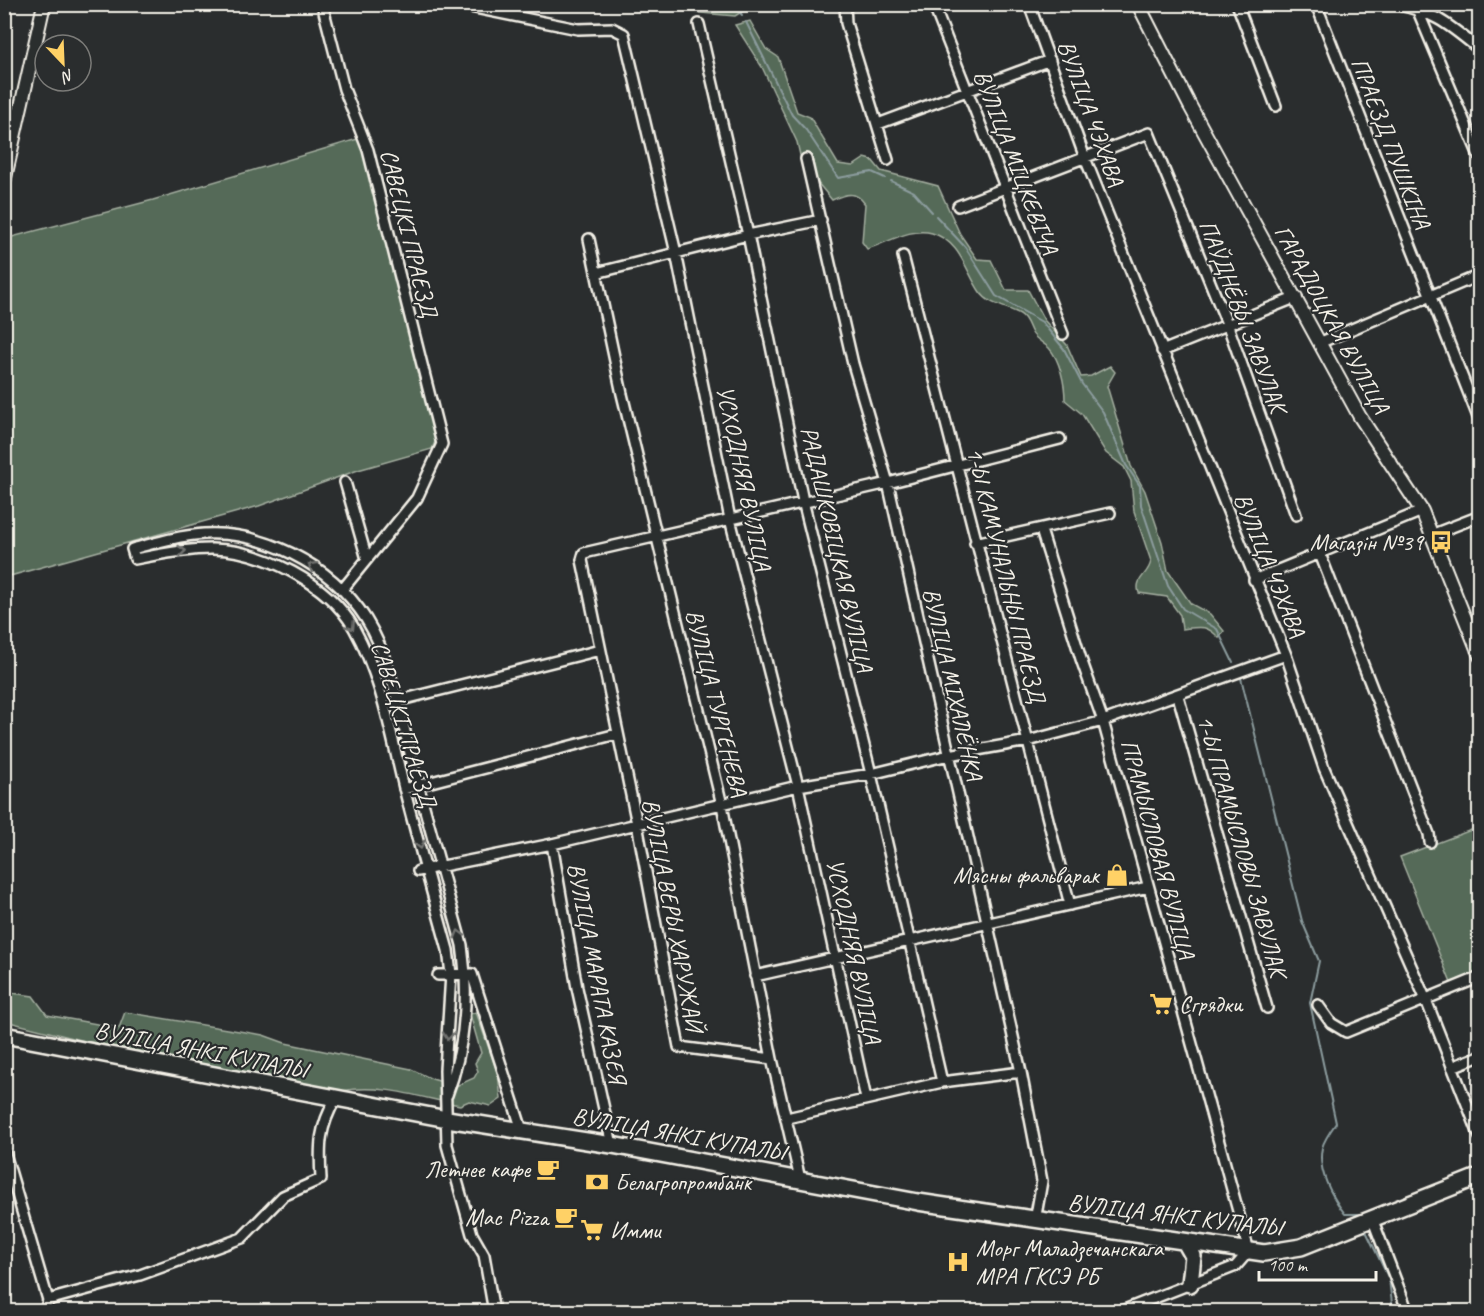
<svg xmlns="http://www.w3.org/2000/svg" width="1484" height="1316" viewBox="0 0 1484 1316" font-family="Caveat,sans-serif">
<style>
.green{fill:#556b58;stroke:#a4aea0;stroke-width:1.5}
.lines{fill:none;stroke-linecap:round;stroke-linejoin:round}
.stream{stroke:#8c9c9e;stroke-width:2}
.minor-casing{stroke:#f4f1e8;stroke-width:14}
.tertiary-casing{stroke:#f4f1e8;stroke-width:16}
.primary-casing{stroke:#f4f1e8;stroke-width:20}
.minor{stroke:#2a2d2e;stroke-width:9}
.tertiary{stroke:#2a2d2e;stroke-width:12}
.primary{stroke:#2a2d2e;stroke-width:15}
.oneway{stroke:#71726f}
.labels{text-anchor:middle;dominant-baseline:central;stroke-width:4.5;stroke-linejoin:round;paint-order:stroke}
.street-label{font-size:24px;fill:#f4f1e8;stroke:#2a2d2e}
.poi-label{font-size:24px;fill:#f4f1e8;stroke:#2a2d2e;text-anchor:end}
</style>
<rect width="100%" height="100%" fill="#2a2d2e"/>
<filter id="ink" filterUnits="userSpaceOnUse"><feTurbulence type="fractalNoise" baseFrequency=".0167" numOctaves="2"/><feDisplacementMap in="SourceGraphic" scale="12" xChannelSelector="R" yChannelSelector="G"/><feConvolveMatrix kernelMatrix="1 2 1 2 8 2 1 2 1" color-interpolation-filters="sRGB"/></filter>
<g filter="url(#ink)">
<path class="green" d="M745,5L748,8L735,16L690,12L672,5Z
M750,21L766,49L778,57L797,112L810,117L838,164L853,166L865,158L872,160L881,171L938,186L960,234L977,259L991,260L1006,290H1028L1044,320L1067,345L1081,377L1091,376L1110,366L1115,372L1107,386L1131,466L1145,491L1162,542L1168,571L1191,604L1210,614L1224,631L1219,638C1206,624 1199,627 1182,629L1180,615L1167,597L1139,593C1134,578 1149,575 1151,561L1134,511L1131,481L1124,467L1106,453L1082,414L1065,400C1065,384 1060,360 1049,348C1044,343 1035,339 1032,333C1028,326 1027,318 1020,314C1006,306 990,306 980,292C965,270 961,242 932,233C910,227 888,243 867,249L862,242L865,204C856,190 845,194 832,200L802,164L797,142L762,67L735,25Z
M361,138L437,437L432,449L358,470L259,506L10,576L4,556V239L153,200Z
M1479,827V971L1451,983L1400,857Z
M5,992L33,996L47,1015L119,1028L125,1012L263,1035L285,1043L411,1069L432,1079L456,1086L474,1078L478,1071L475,1063L481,1053L470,1014L476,1012L498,1074L501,1099L491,1106L469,1101L460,1105C422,1098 380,1083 342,1091L85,1041L5,1021Z"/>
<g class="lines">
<path class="stream" d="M732,4L742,15
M746,22L792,115L806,130L838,178L872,172L885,178
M891,181L914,192L932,212
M936,216L965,247L996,296L1042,322L1064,349L1082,384L1103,412L1126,465L1140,486L1141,505L1168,586L1183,609L1217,629L1233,662
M1241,678L1302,921L1319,961L1310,1003L1336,1123C1331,1130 1324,1140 1322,1148C1317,1170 1332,1197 1345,1214H1358L1360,1217
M1364,1227L1389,1279L1393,1312"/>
<g class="minor-casing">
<path id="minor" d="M322,4L344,89L368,150L442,444L417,498L342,590
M455,4L578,29L612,28L624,34L676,253L730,519L798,786L866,1099
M845,4L846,23L888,160
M933,4L1063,334
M1029,4L1085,158L1286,655L1324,768L1426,1000L1480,1137
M1237,4L1276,106
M1316,4L1480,422
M1394,4C1435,12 1448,24 1480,50
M1415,4L1480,158
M699,24L748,235L803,501L871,774L942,1082
M878,124L1050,60
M806,159L853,364L888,483L1021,1072L1042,1181L1035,1221
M958,206L1149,133L1228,326L1296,515
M589,239L622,394L722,805L772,1059L800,1179
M903,256L1070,905
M596,273L748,235L821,220
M1319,343L1480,275
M1162,351L1297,297
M345,482L367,559
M1041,530L1081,659L1103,721L1249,1251L1236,1266L1119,1312
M1431,535L1480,516
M975,543L1110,513
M1320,554L1429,834L1430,842
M1254,580L1422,511
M1178,696L1267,1008
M397,701L600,650
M404,789L617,734
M552,844L577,988L612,1145
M418,871L552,844L798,786L871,774L949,755L1028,741L1103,721L1286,655
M438,975L472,974L522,1130
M755,976L1148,887
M1318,1005L1331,1023L1346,1032L1480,977
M772,1059L679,1047L637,824L582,560L584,553L888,483L1060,439
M1452,1067L1480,1056
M447,1095C465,1048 469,995 462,945C446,887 430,828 414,770C402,722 392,660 366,619C331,564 259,527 194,535C173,537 152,544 132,549L135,559C160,554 186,549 212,549C263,550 328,583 354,628C381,676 391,734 404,788C418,842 433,896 448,950L451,974L445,1070L447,1145L472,1234L484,1255L494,1312
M787,1118L942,1082L1021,1072
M4,1150L48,1300L45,1312
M1372,1218L1408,1312
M48,1300L140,1275L242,1238L283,1196L321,1179C319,1145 319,1128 336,1098"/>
</g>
<g class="tertiary-casing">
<path id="tertiary" d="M1138,4L1190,106L1360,417L1422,511L1480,656
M4,182L44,4"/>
</g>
<g class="primary-casing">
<path id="primary" d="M4,1035L447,1119L612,1145L918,1202L1264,1253L1301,1247L1480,1176
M1185,1242L1193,1256L1190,1284"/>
</g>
<use href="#minor" class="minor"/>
<use href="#tertiary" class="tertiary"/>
<use href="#primary" class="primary"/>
</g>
<defs><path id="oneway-chevron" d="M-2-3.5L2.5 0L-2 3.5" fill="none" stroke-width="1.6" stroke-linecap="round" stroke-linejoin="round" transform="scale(1.5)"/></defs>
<g class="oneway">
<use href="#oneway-chevron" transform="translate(182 551) rotate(-6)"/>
<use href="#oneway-chevron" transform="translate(312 566) rotate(-148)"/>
<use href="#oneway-chevron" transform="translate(351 626) rotate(57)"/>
<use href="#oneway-chevron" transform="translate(420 845) rotate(75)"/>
<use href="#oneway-chevron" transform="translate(459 934) rotate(-105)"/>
<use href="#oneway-chevron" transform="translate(448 1036) rotate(95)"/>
</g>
</g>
<defs>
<g id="bus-bare" transform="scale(1.8)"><path d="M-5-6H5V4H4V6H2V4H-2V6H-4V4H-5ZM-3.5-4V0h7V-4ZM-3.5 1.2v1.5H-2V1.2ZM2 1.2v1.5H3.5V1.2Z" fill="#ffd166" stroke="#2a2d2e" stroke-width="2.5" paint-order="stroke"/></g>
<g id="shop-bare" transform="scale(1.8)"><path d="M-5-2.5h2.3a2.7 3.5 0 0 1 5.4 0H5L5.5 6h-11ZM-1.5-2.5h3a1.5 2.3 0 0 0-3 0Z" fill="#ffd166" stroke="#2a2d2e" stroke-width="2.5" paint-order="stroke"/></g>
<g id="supermarket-bare" transform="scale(1.8)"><path d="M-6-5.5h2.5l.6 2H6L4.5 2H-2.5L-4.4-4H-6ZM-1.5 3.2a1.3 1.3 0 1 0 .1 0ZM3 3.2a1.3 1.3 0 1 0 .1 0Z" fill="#ffd166" stroke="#2a2d2e" stroke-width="2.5" paint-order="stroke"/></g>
<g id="cafe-bare" transform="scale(1.8)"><path d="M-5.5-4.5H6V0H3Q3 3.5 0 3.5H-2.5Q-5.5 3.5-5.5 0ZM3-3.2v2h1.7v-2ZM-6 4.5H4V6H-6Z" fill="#ffd166" stroke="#2a2d2e" stroke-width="2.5" paint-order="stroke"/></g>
<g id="bank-bare" transform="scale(1.8)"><path d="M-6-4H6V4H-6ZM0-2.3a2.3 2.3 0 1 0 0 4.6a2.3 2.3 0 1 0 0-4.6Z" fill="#ffd166" stroke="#2a2d2e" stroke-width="2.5" paint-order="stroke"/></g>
<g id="hospital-bare" transform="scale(1.8)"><path d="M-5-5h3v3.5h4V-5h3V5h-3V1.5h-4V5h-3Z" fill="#ffd166" stroke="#2a2d2e" stroke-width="2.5" paint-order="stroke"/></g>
</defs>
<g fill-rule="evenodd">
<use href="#bus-bare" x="1441" y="542"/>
<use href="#shop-bare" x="1117" y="875"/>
<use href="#supermarket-bare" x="1161" y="1004"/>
<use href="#cafe-bare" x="548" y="1169"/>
<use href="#bank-bare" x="597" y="1182"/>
<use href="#cafe-bare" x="566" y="1217"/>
<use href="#supermarket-bare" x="592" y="1230"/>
<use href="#hospital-bare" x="958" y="1262"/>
</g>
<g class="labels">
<g class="street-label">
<text transform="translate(1091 113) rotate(70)">ВУЛІЦА ЧЭХАВА</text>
<text transform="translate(1391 143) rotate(69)">ПРАЕЗД ПУШКІНА</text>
<text transform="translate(1016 162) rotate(69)">ВУЛІЦА МІЦКЕВІЧА</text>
<text transform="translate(409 233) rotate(76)">САВЕЦКІ ПРАЕЗД</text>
<text transform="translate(1243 316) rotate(69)">ПАЎДНЁВЫ ЗАВУЛАК</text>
<text transform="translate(1332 319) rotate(61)">ГАРАДОЦКАЯ ВУЛІЦА</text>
<text transform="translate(744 478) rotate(78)">УСХОДНЯЯ ВУЛІЦА</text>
<text transform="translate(837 549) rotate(77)">РАДАШКОВІЦКАЯ ВУЛІЦА</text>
<text transform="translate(1270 565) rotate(68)">ВУЛІЦА ЧЭХАВА</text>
<text transform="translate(1006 575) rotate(76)">1-Ы КАМУНАЛЬНЫ ПРАЕЗД</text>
<text transform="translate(953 684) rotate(77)">ВУЛІЦА МІХАЛЁНКА</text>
<text transform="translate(717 703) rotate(76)">ВУЛІЦА ТУРГЕНЕВА</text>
<text transform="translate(404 724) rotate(73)">САВЕЦКІ ПРАЕЗД</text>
<text transform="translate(1242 846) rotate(74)">1-Ы ПРАМЫСЛОВЫ ЗАВУЛАК</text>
<text transform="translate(1158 849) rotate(75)">ПРАМЫСЛОВАЯ ВУЛІЦА</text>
<text transform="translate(673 915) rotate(79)">ВУЛІЦА ВЕРЫ ХАРУЖАЙ</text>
<text transform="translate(854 951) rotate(78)">УСХОДНЯЯ ВУЛІЦА</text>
<text transform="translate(597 973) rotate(79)">ВУЛІЦА МАРАТА КАЗЕЯ</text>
<text transform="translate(201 1050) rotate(11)">ВУЛІЦА ЯНКІ КУПАЛЫ</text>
<text transform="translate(679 1134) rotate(10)">ВУЛІЦА ЯНКІ КУПАЛЫ</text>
<text transform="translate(1175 1215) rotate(7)">ВУЛІЦА ЯНКІ КУПАЛЫ</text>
</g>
<g class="poi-label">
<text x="1423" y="542">Магазін №39</text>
<text x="1099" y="875">Мясны фальварак</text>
<text x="1179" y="1004" text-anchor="start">Сгрядки</text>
<text x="530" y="1169">Летнее кафе</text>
<text x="615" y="1182" text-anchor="start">Белагропромбанк</text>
<text x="548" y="1217">Mac Pizza</text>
<text x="610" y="1230" text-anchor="start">Имми</text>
<text x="976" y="1248" text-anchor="start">Морг Маладзечанскага<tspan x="976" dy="28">МРА ГКСЭ РБ</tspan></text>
</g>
</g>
<rect width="1484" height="1316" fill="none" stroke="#2a2d2e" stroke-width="24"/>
<rect x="12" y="12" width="1460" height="1292" fill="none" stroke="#f4f1e8" stroke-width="2" filter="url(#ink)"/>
<g transform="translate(63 63) rotate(157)"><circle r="28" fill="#2a2d2e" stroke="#7b7b78" stroke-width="1.5"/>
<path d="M0-4.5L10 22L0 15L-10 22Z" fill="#ffd166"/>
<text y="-9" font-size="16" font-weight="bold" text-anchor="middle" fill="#f4f1e8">N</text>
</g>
<path d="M1259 1271v9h117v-9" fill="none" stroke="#f4f1e8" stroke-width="3"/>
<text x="1268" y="1271" font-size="18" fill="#f4f1e8" stroke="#2a2d2e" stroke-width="4.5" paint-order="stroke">100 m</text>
</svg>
